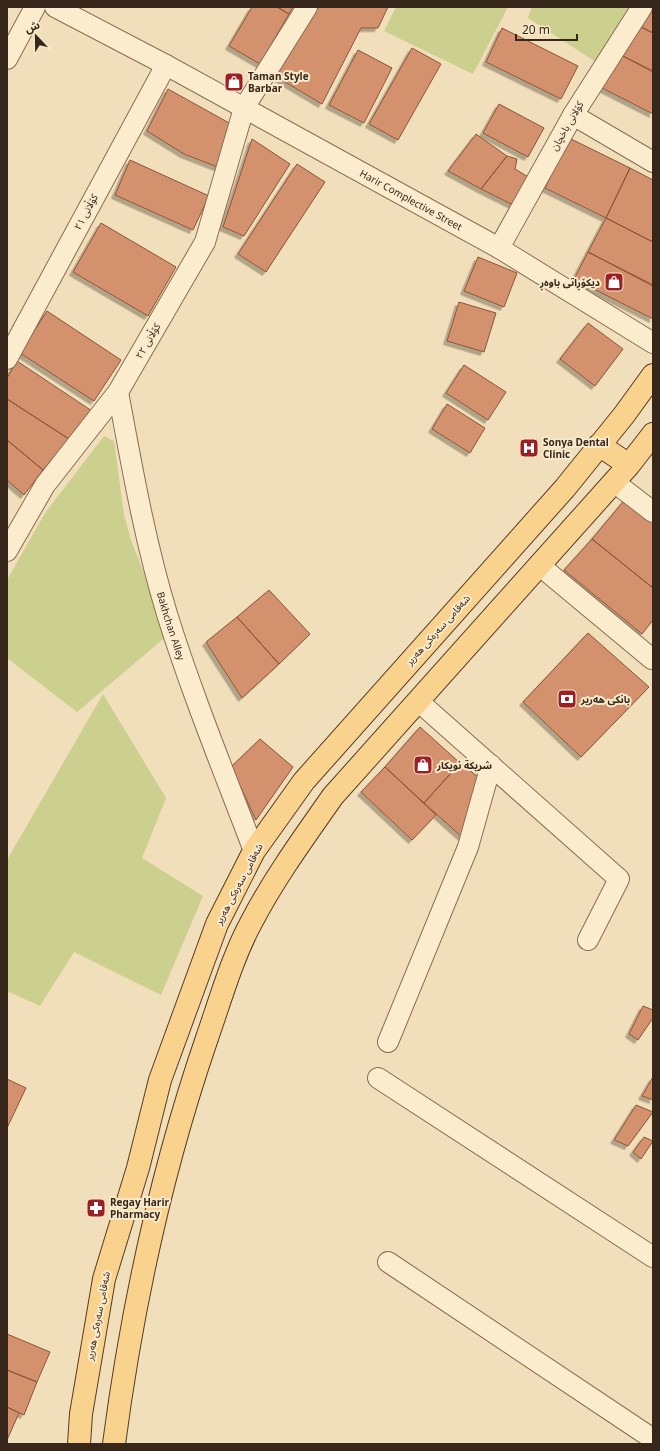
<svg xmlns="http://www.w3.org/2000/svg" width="660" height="1451" viewBox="0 0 660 1451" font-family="Georgia,'Noto Sans Arabic',serif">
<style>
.green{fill:#cbd08e}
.building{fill:#d3926d;stroke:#8a5437;filter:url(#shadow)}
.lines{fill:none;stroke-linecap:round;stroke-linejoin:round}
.minor-casing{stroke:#896d53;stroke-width:22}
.major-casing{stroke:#563c28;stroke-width:24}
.minor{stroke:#fcecce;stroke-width:20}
.major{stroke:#f9d28d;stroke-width:22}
.labels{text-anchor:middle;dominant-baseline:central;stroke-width:4;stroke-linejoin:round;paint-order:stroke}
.poi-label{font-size:10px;font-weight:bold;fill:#37261a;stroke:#f8e9ca;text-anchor:start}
.street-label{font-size:10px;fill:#37261a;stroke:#f8e9ca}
</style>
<defs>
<filter id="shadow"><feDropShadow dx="-3.5" dy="3.5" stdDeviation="0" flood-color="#0004"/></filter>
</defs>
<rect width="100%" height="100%" fill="#f1deba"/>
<path class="green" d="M396,7H508L473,74L384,31Z
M532,7H629L596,62L528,18Z
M104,436L114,441L124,515L131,540L168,635L77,712L7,658V580L45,513Z
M103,694L166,798L142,858L203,896L161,995L74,952L40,1006L9,992L7,995V860Z"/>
<path class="building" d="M252,7H277L289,14L260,64L229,46Z
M277,7H293L289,14Z
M317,7H388L378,28H361L322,104L275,76Z
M650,10L653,12V33L637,25Z
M637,25L653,33V71L621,55Z
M502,28L578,66L561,99L486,62Z
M412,48L441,64L398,140L369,124Z
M358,50L392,68L364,123L329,105Z
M621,55L653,72V114L602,88Z
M168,89L231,124L220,168L184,154L147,131Z
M499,104L544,128L528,157L483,133Z
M476,134L507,156L481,189L448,171Z
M569,138L630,168L606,218L545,188Z
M252,139L290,164L244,236L223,227Z
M507,156L517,159L515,169L530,178L515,206L481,189Z
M130,160L209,196L193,230L115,195Z
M297,164L325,182L266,272L238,254Z
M630,168L653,180V242L606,218Z
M606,218L653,242V285L588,252Z
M101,223L176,267L148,316L73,272Z
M588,252L653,286V319L574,279Z
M478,257L517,273L504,307L464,291Z
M459,302L496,313L484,352L447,341Z
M47,311L121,360L94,401L20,353Z
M588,323L623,349L595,386L560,359Z
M17,361L92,411L69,439L7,399V378Z
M464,365L506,392L488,420L446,393Z
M7,399L69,439L43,470L7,440Z
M447,404L485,428L470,453L432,429Z
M7,440L43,470L24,495L7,480Z
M628,496L653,515V588L592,539Z
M592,539L653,588V620L642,634L564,570Z
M269,590L310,634L279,664L237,617Z
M237,617L279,664L242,698L206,642Z
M588,633L649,687L581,757L523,702Z
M420,727L460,763L424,803L385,767Z
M260,739L293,767L256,820L231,767Z
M460,763L481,779L462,837L424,803Z
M385,767L436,815L412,840L361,792Z
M643,1006L653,1010V1018L638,1040L629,1034Z
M653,1077V1100L642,1096Z
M7,1079L26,1088L7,1128Z
M636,1105L653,1112L628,1146L614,1140Z
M644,1137L653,1141L641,1159L633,1152Z
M7,1334L50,1352L37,1382L7,1370Z
M7,1370L37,1382L24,1415L7,1407Z
M7,1407L19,1413L7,1440Z"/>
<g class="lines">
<g class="minor-casing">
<g id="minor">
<path id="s1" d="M55,7L166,65L499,248L653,343"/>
<path d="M7,59L35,7"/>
<path d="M573,115L653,162"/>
<path d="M499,248L573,115L642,7"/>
<path d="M7,359L166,65"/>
<path id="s2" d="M118,392C132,467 145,542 167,614C192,694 224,772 254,851"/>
<path d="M614,482L653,512"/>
<path d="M7,551L45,485L118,392L205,242L244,108L307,7"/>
<path d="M539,565L652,659"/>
<path d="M418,701L619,879L588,940"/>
<path d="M388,1042L468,847L491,765"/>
<path d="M378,1078L653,1257"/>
<path d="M388,1262L653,1439"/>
</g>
</g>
<g class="major-casing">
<path id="major" d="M599,445L629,465
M79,1444L81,1414L104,1279L138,1168L160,1080L217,924L254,851L304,781L565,488L624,415L653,375
M114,1444C132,1307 162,1169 207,1038C220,1001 233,955 252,921C275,877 305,836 333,796L629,465L653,434"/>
</g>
<use href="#minor" class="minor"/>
<use href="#major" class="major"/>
</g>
<defs>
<g id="shop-square" transform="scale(1)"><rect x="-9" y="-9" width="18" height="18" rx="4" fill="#9d1e25" stroke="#f8e9ca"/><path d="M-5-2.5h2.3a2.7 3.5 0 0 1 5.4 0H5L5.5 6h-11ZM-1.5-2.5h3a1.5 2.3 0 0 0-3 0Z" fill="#fff"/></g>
<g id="hospital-square" transform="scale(1)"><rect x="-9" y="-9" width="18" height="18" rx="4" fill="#9d1e25" stroke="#f8e9ca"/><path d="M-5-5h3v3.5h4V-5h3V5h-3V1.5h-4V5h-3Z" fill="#fff"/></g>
<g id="bank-square" transform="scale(1)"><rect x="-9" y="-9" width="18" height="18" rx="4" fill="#9d1e25" stroke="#f8e9ca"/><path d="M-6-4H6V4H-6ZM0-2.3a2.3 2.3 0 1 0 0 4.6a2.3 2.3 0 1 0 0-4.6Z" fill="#fff"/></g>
<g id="pharmacy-square" transform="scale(1)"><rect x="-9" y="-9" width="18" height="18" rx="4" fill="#9d1e25" stroke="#f8e9ca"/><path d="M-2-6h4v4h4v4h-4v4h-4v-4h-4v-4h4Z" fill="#fff"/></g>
</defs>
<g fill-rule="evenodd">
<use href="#shop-square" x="234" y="82"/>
<use href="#shop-square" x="614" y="282"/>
<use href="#hospital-square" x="529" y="448"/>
<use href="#bank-square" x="567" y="699"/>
<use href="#shop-square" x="423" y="765"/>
<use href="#pharmacy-square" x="96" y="1208"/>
</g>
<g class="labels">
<g class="poi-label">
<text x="248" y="76">Taman Style<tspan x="248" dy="12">Barbar</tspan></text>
<text x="600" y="282" text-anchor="end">دیکۆڕاتی باوەڕ</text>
<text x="543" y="442">Sonya Dental<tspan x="543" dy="12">Clinic</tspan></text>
<text x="581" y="699">بانکی هەریر</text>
<text x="437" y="765">شريكة نويكار</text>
<text x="110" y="1202">Regay Harir<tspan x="110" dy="12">Pharmacy</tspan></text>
</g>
<g class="street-label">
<text transform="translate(567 126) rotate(-60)">کۆلانی باخچان</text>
<text stroke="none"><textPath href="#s1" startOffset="405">Harir Complective Street</textPath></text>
<text transform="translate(86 212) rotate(-62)">کۆڵانی ٢١</text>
<text transform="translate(148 341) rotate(-60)">کۆڵانی ٢٢</text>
<text stroke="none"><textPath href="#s2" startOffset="240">Bakhchan Alley</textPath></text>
<text transform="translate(438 630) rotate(-48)">شەقامی سەرەکی هەریر</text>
<text transform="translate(239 884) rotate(-62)">شەقامی سەرەکی هەریر</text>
<text transform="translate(98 1316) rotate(-79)">شەقامی سەرەکی هەریر</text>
</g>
</g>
<rect width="660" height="1451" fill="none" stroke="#37261a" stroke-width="16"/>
<g transform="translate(36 36) rotate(338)" stroke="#f8e9ca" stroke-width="3" paint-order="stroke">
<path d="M0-3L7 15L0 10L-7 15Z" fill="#37261a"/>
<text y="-6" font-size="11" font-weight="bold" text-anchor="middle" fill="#37261a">ش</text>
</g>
<path d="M516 34v6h61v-6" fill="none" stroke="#37261a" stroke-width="2"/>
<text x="522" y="34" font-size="12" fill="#37261a" stroke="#f8e9ca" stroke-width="3" paint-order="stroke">20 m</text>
</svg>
